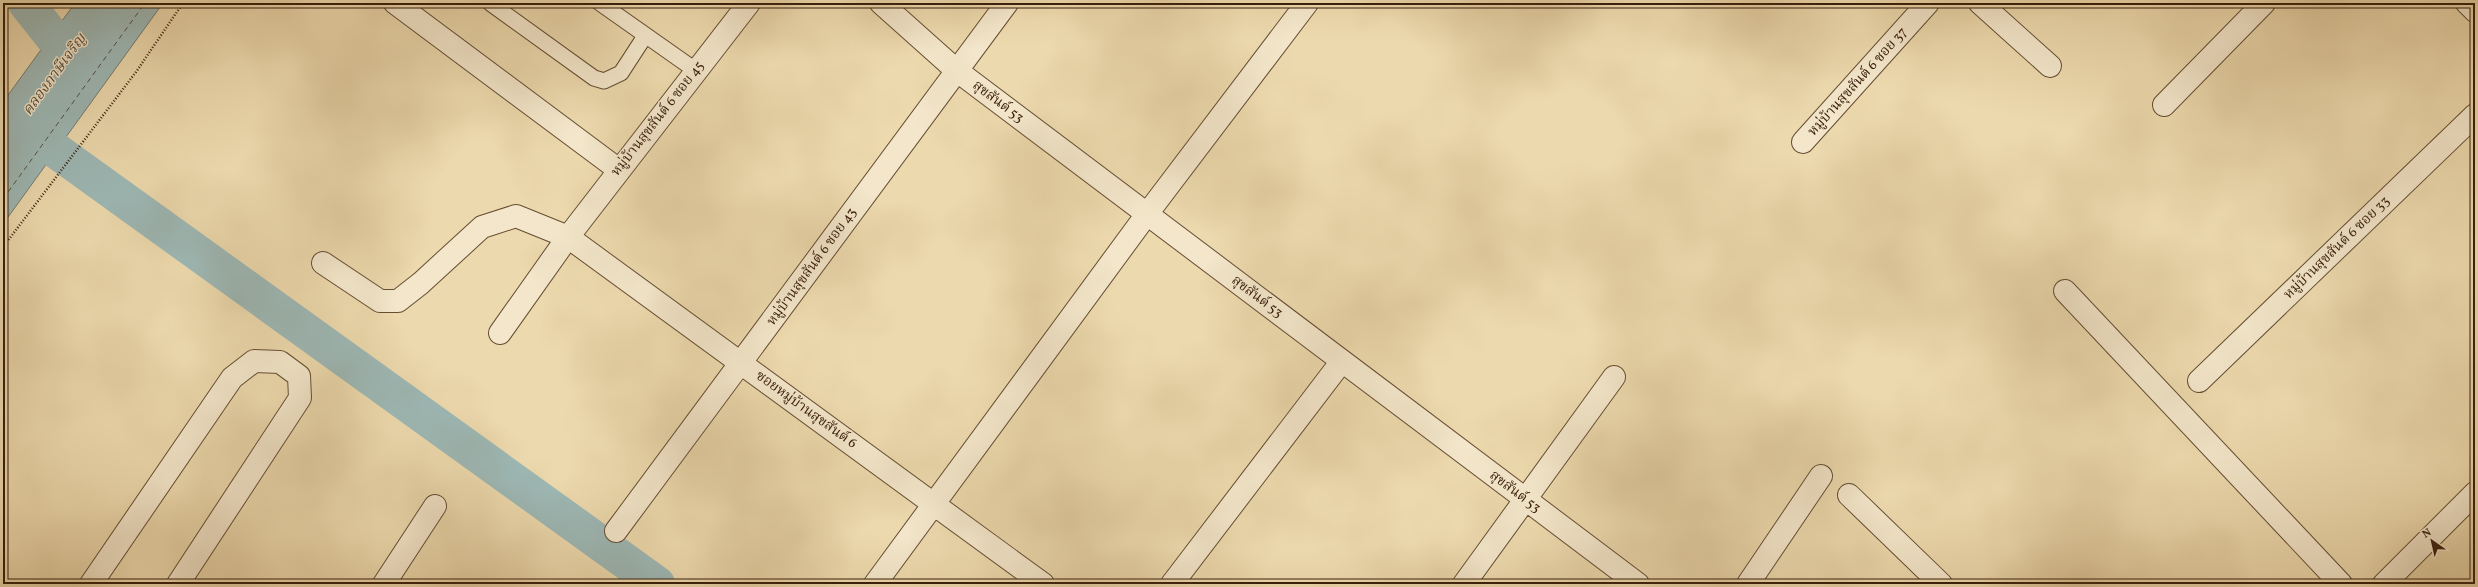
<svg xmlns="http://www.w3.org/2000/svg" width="2478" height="587" viewBox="0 0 2478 587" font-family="Vollkorn,'Noto Serif Thai',serif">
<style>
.water{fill:#9db8b5;stroke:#757a71}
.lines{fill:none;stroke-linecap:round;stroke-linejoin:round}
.canal{stroke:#9db8b5;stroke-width:36}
.ferry{stroke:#564c3d;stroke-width:1;stroke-dasharray:5 4;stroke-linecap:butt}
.lane-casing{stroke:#654d33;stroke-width:17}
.street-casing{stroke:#654d33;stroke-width:24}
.path{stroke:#381e0a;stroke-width:2.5;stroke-dasharray:1 2;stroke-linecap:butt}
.lane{stroke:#f3e6ca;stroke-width:15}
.street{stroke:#f3e6ca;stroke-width:22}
.labels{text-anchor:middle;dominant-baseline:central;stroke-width:3;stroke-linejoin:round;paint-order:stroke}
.street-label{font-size:14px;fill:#381e0a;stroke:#f3e6ca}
.water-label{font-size:15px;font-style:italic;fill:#564c3d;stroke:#f3e6ca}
</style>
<rect width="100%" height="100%" fill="#ecd9ad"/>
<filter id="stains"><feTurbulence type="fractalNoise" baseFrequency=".005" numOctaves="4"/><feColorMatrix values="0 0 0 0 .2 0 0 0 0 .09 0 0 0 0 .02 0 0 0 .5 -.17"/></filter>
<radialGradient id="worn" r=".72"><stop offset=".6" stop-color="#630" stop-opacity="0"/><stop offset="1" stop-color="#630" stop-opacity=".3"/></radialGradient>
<path class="water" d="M75,3H163L3,224V102Z"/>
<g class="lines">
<path class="canal" d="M26,3L68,56
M19,124L657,584"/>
<path class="ferry" d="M3,199L145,3"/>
<g class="lane-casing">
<path id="lane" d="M490,3L594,78L604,81L621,73L645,36
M600,3L695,70"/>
</g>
<g class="street-casing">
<path id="street" d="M395,3L619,170
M881,3L956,70L1638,584
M1980,3L2050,66
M2467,3L2475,11
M2164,105L2264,3
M1803,142L1928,3
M323,263L380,301H398L421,283L482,227L516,216L568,237L1043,584
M2065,291L2341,584
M500,333L568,237L749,3
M2199,381L2475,115
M1849,495L1941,584
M616,531L1007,3
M91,584L232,378L254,361L280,362L299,376L300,398L178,584
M384,584L435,506
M875,584L1147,214L1307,3
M1172,584L1342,361
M1464,584L1614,377
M1748,584L1821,476
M2384,584L2475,493"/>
</g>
<path class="path" d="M3,247L136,72L183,3"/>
<use href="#lane" class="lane"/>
<use href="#street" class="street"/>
</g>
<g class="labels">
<g class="street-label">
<text transform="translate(1858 82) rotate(-48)">หมู่บ้านสุขสันต์ 6 ซอย 37</text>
<text transform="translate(998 102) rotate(37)">สุขสันต์ 53</text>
<text transform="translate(658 119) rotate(-52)">หมู่บ้านสุขสันต์ 6 ซอย 45</text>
<text transform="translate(2337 248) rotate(-44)">หมู่บ้านสุขสันต์ 6 ซอย 33</text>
<text transform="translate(812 267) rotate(-54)">หมู่บ้านสุขสันต์ 6 ซอย 43</text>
<text transform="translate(1257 297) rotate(37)">สุขสันต์ 53</text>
<text transform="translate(806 410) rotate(36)">ซอยหมู่บ้านสุขสันต์ 6</text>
<text transform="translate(1515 492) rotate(37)">สุขสันต์ 53</text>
</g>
<g class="water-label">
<text transform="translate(55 75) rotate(-54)">คลองภาษีเจริญ</text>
</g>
</g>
<rect width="2478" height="587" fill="none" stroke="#ecd9ad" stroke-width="16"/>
<rect x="4" y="4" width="2470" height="579" fill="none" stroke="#381e0a" stroke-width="2"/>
<rect x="8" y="8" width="2462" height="571" fill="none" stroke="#381e0a"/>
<g transform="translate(2432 541) rotate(326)" stroke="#f3e6ca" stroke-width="3" paint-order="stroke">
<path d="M0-3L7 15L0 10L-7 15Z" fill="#381e0a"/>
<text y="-6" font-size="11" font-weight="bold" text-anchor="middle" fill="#381e0a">N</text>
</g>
<rect width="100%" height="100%" filter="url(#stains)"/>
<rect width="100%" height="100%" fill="url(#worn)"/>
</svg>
